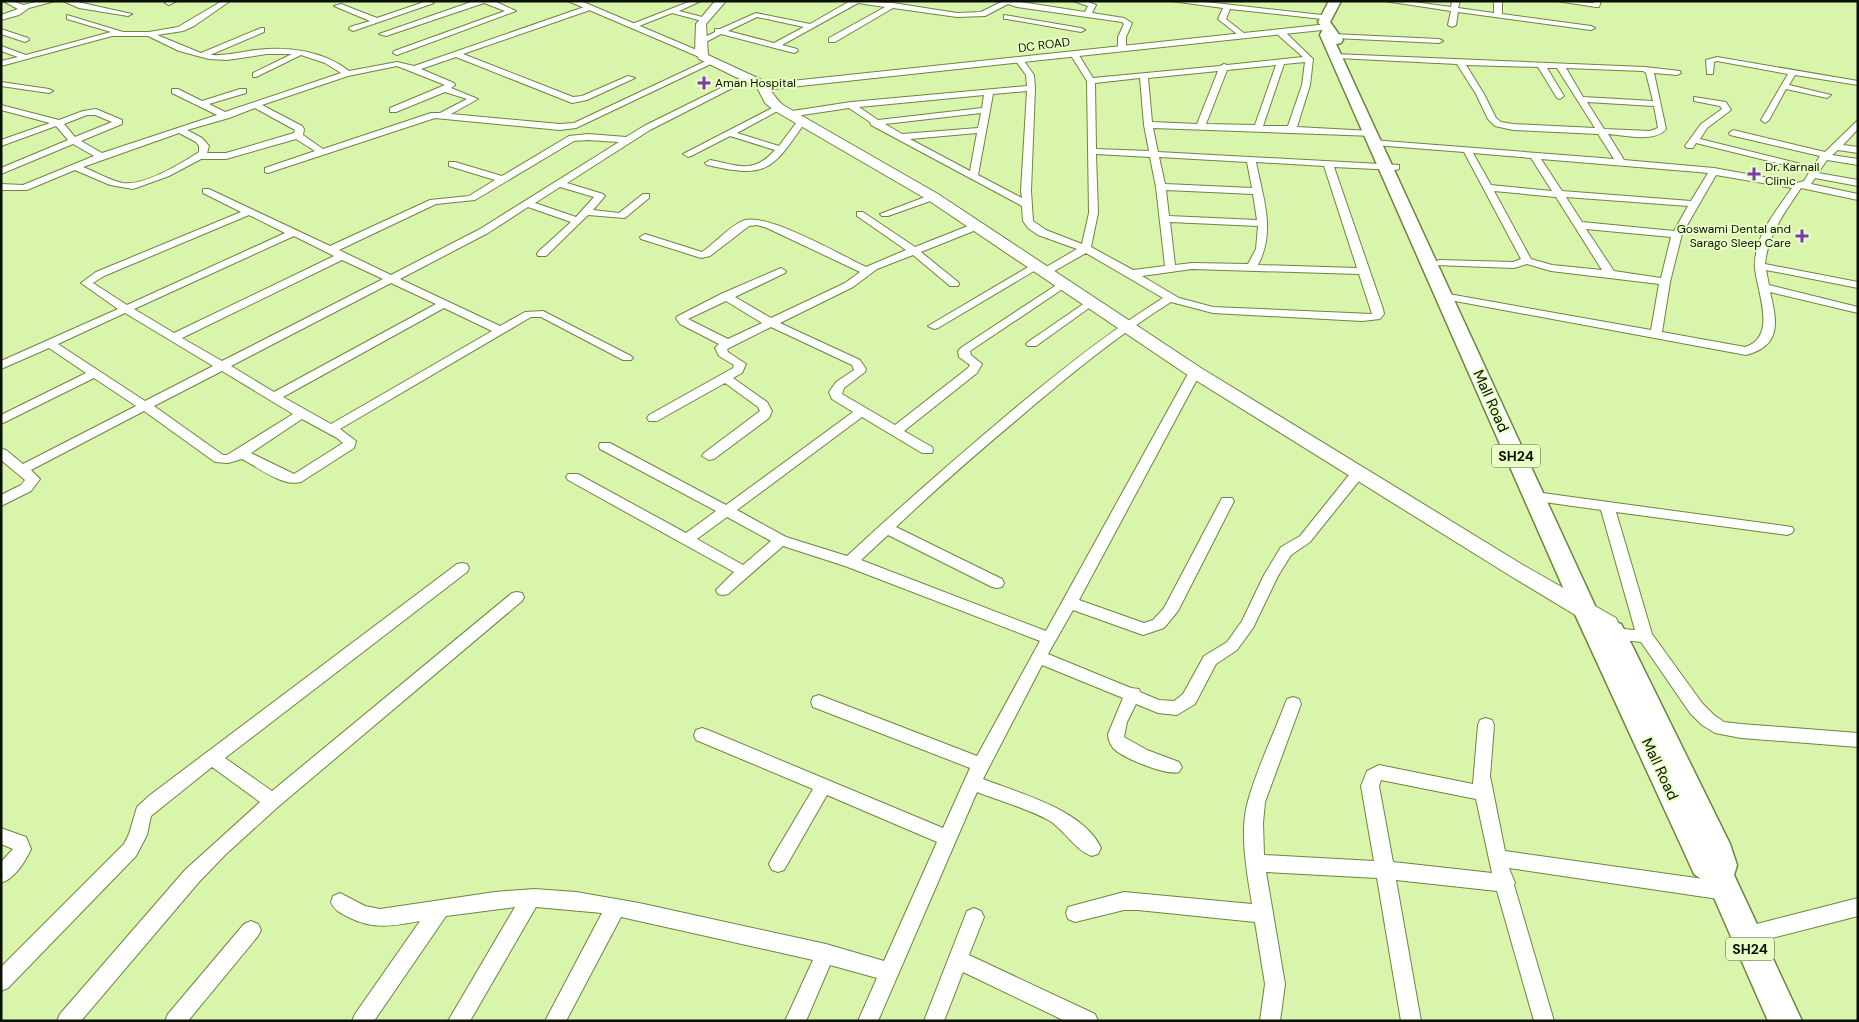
<svg xmlns="http://www.w3.org/2000/svg" width="1859" height="1022" viewBox="0 0 1859 1022" font-family="'DM Sans',sans-serif">
<style>
.lines{fill:none;stroke-linecap:round;stroke-linejoin:round}
.minor-casing{stroke:#6e8540;stroke-width:2}
.tertiary-casing{stroke:#6e8540;stroke-width:2}
.secondary-casing{stroke:#6e8540;stroke-width:2}
.primary-casing{stroke:#6e8540;stroke-width:3}
.minor{fill:#fff;fill-rule:evenodd}
.tertiary{fill:#fff;fill-rule:evenodd}
.secondary{fill:#fff;fill-rule:evenodd}
.primary{fill:#fff;fill-rule:evenodd}
.poi-dot{fill:#783bb1;stroke:#e9ffc5;stroke-width:2}
.labels{text-anchor:middle;dominant-baseline:central;stroke-width:4;stroke-linejoin:round;paint-order:stroke}
.far-street-label{font-size:12px;fill:#091100;stroke:#e9ffc5}
.far-poi-label{font-size:12px;fill:#091100;stroke:#e9ffc5;text-anchor:start}
.shield{fill:#e9ffc5;stroke:#4c583b;stroke-width:1}
.shield-label{font-size:14px;font-weight:bold;fill:#091100}
.street-label{font-size:15px;fill:#091100;stroke:#e9ffc5}
</style>
<rect width="100%" height="100%" fill="#d9f4ab"/>
<g class="lines">
<g class="minor-casing">
<path id="minor" d="M3,1H13L23,5L40,1H55L29,8L19,15L1,20V15L18,9Z
M63,1H73L132,14L128,16L79,8Z
M167,1H177L169,5L165,3Z
M222,1H230L194,26L183,31L157,35L201,53L261,28H264V32L210,55C226,56 240,52 256,50C288,46 324,51 349,71L397,62L414,66L587,6L591,8L590,10L463,54L573,97L582,96L628,76L635,78L587,100L572,103L456,57L421,69L454,83L455,85L451,88L478,99L451,114L560,124L574,123L708,60L715,62L576,128L560,130L435,118L268,173L265,172V168L315,151L296,139L226,159H201L169,176L133,189L110,185L75,170L27,190H1V184L23,185L94,156L73,144L1,174V168L68,140L56,126L1,146V140L50,123L1,110V105L59,120L83,111L96,109L122,120V124L81,141L102,153L217,115L172,93V89H178L202,101L240,89H246V93L209,104L225,112L341,73L325,63L301,55L256,77H253V73L292,54H267L227,60L209,59L179,51L148,36H112L1,66V61L18,57L1,51V46L26,55L111,32L67,19V15L123,32H149L178,27ZM397,66L445,85L390,108V112H396L445,92L467,99L440,113H431L323,149L303,135L304,129L302,126L262,105L348,76ZM255,108L295,130L294,133L226,153H207L209,146L202,138L187,130L229,118ZM87,115H95L112,122L75,137L64,124ZM179,133L196,142L199,146V152C182,163 144,186 123,183C109,180 96,172 83,167Z
M427,1L434,3L353,31L349,29L350,27L370,21L334,6L341,4L377,18Z
M474,1H494L516,11L397,55L393,53L394,51L505,11L484,3L386,36L379,34Z
M691,1H701L679,11L706,18V22L672,13L634,28L627,26Z
M850,1L893,3L957,13L981,12L1003,1H1014L1085,12L1088,6L1073,1H1086L1096,5L1092,13L1124,18L1132,23L1126,37V49L1122,51L1118,49V37L1124,24L1122,22L1017,7L1008,4L985,16L957,17L893,8L835,42H829V38L885,7L858,3L782,45L797,49L798,51L794,53L721,34L704,43L697,41L715,32V29H720L756,13L810,24ZM757,17L804,27L774,43L728,31Z
M1172,1H1197L1322,15L1326,17L1322,19L1230,9L1226,19L1245,34V38H1242L1218,19L1223,8Z
M1385,1H1406L1451,7L1452,1H1460L1458,8L1494,13V1H1502V14L1591,26L1595,28L1591,30L1458,12L1456,25L1452,27L1448,25L1451,11Z
M1557,1L1592,3L1601,1L1599,7H1596Z
M1004,15L1081,28L1085,30L1081,32L1007,19H1004Z
M1,29L28,38L29,40L25,42L1,34Z
M1278,31H1284L1313,59L1310,85L1297,127L1371,131L1375,134L1374,136L1153,128L1158,152L1399,165V169L1396,170L1334,167L1383,309L1384,314L1380,319L1362,321L1213,313L1171,302C1117,336 1068,376 1019,418C977,453 936,489 896,527L1002,579L1004,583L1002,587L997,588L992,587L888,535L861,560L1046,631L1189,372L1191,369H1199L1201,372L1079,600L1144,623L1153,620L1164,608L1222,498H1232L1234,501L1178,611L1164,628L1143,635L1073,610L1048,654L1131,688L1139,689L1140,692L1159,700L1174,701L1183,694L1204,656L1227,642L1242,621L1264,575L1281,547L1300,536L1353,470H1363L1365,473L1363,476L1310,542L1291,555L1278,576L1253,628L1237,650L1216,664L1195,704L1177,715L1158,713L1136,704L1127,722L1124,737L1147,750L1179,762L1182,767L1179,772C1167,776 1122,758 1113,748C1110,744 1108,739 1108,734L1123,698L1042,665L983,779C1019,793 1084,810 1101,848L1098,854L1092,856C1075,850 1065,831 1050,821C1029,809 1000,801 977,792L878,1021H858L877,978L830,965L806,1021H785L813,960L621,917L566,1021H545L602,913L536,907L470,1021H448L515,907L446,916L374,1021H352L355,1014L420,921C393,926 374,930 348,917C340,913 334,910 331,902L333,896L340,893L365,906L380,909L495,892L534,889L576,892L639,903L826,944L884,961L937,842L827,795L784,870L778,872L772,870L769,864L772,858L813,789L696,740L694,735L696,730L702,728L708,730L943,828L970,768L813,707L811,702L813,697L819,695L977,756L1040,641L845,566L783,546L728,594L723,595L718,594L716,590L734,572L568,480L566,477L568,474H578L686,533L716,511L600,449L599,446L600,443H610L726,505L853,412L832,399L829,392L836,382L854,370L852,365L771,327L727,349L728,352L746,364L742,373L733,378L767,402L772,411L769,418L714,459L709,460L702,456L704,453L760,411L758,407L725,383L657,421H649L647,418L649,415L733,368L734,365L719,356L715,348L719,344L680,324L676,318L678,316L721,294L781,268L786,271L785,273L735,297L771,318L845,283L860,272L767,228L757,225L749,226L710,256L701,258L641,239L640,237L645,234L702,252C714,244 732,224 745,220C769,214 841,255 866,267L906,250L857,216V212H863L915,247L973,224H981V228L921,252L958,282L959,284L958,286H950L913,255L877,269L853,287L780,323L860,360L866,369L865,372L844,388L842,394L895,425L968,368L970,365L959,357L958,351L962,347L1061,282H1069L1070,284L970,351L971,355L982,364L977,373L904,431L932,447L933,450L932,453H922L862,417L737,510L786,537L847,556C902,505 957,457 1014,409C1062,369 1110,331 1163,298L1086,253L1049,274H1041L1040,272L1041,270L1077,249L1038,235L1028,228L1023,221L1022,206L871,125L870,122L849,108L789,117L786,116V112L851,102L1027,86L1026,75L1015,60L1022,58L1034,75L1035,88L1031,191L1033,221L1046,230L1082,244L1089,213L1087,81L1070,54L1071,52H1077L1093,78L1220,66L1224,64L1227,65L1303,57L1278,35ZM1305,62L1302,85L1288,126H1263L1284,64ZM1276,65L1255,125L1206,124L1227,70ZM1218,71L1197,124L1152,122L1148,78ZM1140,78L1144,125L1149,151L1096,149L1095,83ZM1027,91L1021,191L1022,198L978,175L993,94ZM984,95L982,108L878,120L859,107ZM981,113L978,128L902,134L885,124ZM977,133L970,171L910,139ZM1096,154L1150,157L1156,187L1165,266L1133,270L1091,247L1098,213ZM1159,157L1247,162L1252,188L1165,184ZM1256,162L1324,166L1357,268L1258,265C1276,230 1263,199 1256,162ZM1166,190L1253,194L1257,220L1169,216ZM1170,222L1258,226L1256,249L1248,264L1192,263L1175,265ZM1192,269L1359,274L1372,314L1213,307L1179,298L1142,276ZM726,301L762,323L728,339L688,319ZM727,517L771,541L743,565L697,539Z
M1332,34L1439,39L1443,41L1439,43L1335,38L1331,36Z
M1334,54L1645,67L1680,71L1681,73L1677,75L1654,73L1666,129C1655,143 1624,135 1608,134L1624,160L1714,168L1797,183L1804,181L1810,171L1696,143L1693,148H1687L1685,146L1701,124L1722,109L1720,106L1694,101V97L1726,102L1731,110L1707,128L1700,139L1813,167L1820,156L1730,135L1729,133L1733,130L1825,152L1858,120V129L1843,145L1858,147V153L1838,150L1832,155L1858,159V165L1827,160L1818,173L1858,180V186L1815,178L1811,184L1858,194V200L1801,188C1785,212 1768,234 1765,264L1858,282V288L1766,270L1769,285L1858,307V313L1770,292C1777,321 1782,346 1746,355L1439,298L1438,296L1439,294L1443,293L1651,330L1659,284L1551,271L1527,264L1514,268L1435,265L1434,263L1439,260L1513,262L1521,259L1464,152L1375,145L1372,144V140L1614,159L1598,134L1513,130L1495,126L1488,119L1476,94L1457,64L1337,58L1333,56ZM1466,65L1538,67L1557,98L1560,99L1564,96L1547,68H1557L1595,128L1513,124L1501,122L1496,118L1484,94ZM1566,68L1643,71L1646,73L1653,101L1583,97ZM1587,102L1654,106L1658,128L1650,131L1604,129ZM1473,153L1531,158L1552,191L1491,185ZM1541,159L1698,172L1708,173L1691,201L1562,191ZM1716,175L1792,188C1779,207 1763,226 1757,248C1756,255 1754,261 1755,268C1757,292 1778,337 1745,347L1662,332L1670,282L1682,234ZM1494,191L1556,197L1602,270L1552,265L1531,259ZM1566,197L1688,206L1674,231L1582,222ZM1586,229L1671,237L1661,278L1614,271Z
M1717,57L1858,81V85L1795,75L1789,85L1831,95L1827,98L1786,89L1769,120L1765,123L1761,120L1788,74L1717,61L1714,62L1713,74H1707L1706,60Z
M745,76L752,78L650,130L567,183L603,194L605,196L593,210L619,213L643,194H649V198L625,218L588,215L546,256H538L537,254L538,252L571,222L528,207L488,233L400,279L500,326L525,312L543,311L631,356L633,358L631,360H623L541,317H531L340,429L356,441L354,448L301,482C282,487 258,467 242,459L228,463L215,462L144,411L31,470L40,479L31,491L1,506V495L21,485L25,480L1,460V449L6,450L23,464L136,406L94,378L1,424V415L86,373L49,348L1,369V361L118,309L81,283L96,272L241,212L203,193V189H209L330,246L430,200L469,196L495,180L449,166V162H455L502,176L569,136L588,134L626,137L644,126ZM588,140L619,142L480,229L391,275L339,250L436,204L475,200L574,141ZM560,187L594,197L576,217L535,203ZM249,215L285,233L127,305L93,283L104,276ZM294,236L334,256L174,333L134,309ZM342,260L383,279L222,361L182,338ZM391,283L436,304L274,392L231,366ZM444,308L492,331L331,424L283,397ZM125,313L213,366L145,401L58,344ZM222,371L293,414L227,455H223L154,406ZM302,419L337,438L343,443L294,474L251,453Z
M1,82L49,89L53,91L49,93L1,86Z
M776,106L783,108L737,133L779,146L799,119H805L806,121C772,170 768,179 707,165L705,163L710,160C738,165 753,175 775,150L730,136L691,156L688,157L683,154Z
M933,194L936,195V199L888,216H882L880,214Z
M1035,263L1039,264L1040,266L1039,268L938,328L934,329L928,326Z
M1092,298L1098,301L1096,303L1036,346H1028L1026,344L1028,342Z
M1535,492L1792,527L1794,530L1792,533L1787,535L1616,512L1652,634L1702,703L1714,715L1724,722L1741,724L1858,733V747L1741,738L1715,733L1702,725L1690,713L1641,642L1604,638L1601,634L1604,630L1609,628L1635,630L1601,510L1530,500L1528,497L1530,494Z
M462,563L467,564L469,568L467,572L225,758L272,791L512,593L517,592L522,593L524,597L522,601L279,806L225,855L199,882L81,1021H57L60,1014L185,870L260,802L212,767L151,816L147,835L136,856L8,988L1,991V967L124,844L129,834L137,807L150,795L457,564Z
M1293,697L1299,699L1301,704L1265,802L1263,823L1264,855L1374,861L1361,786L1367,771L1379,765L1473,784L1478,725L1480,720L1486,718L1492,720L1494,725L1490,776L1505,851L1725,882L1732,885L1734,891L1732,897L1725,900L1509,868L1515,883L1514,885L1554,1021H1534L1497,891L1396,880L1421,1021H1401L1377,878L1266,872L1285,984L1280,1021H1260L1265,984L1255,922L1138,910H1124L1075,922L1068,919L1066,913L1068,907L1124,892L1252,904C1247,873 1239,832 1248,801C1257,768 1273,736 1285,704L1287,699ZM1381,780L1476,799L1492,873L1393,862L1379,786Z
M1,828L26,837L31,849C25,862 15,878 1,883V862L13,849L1,844Z
M1858,898V916L1745,945L1738,943L1735,936L1738,929L1745,927Z
M974,908L981,911L984,917L969,955L1095,1014L1098,1021H1065L963,972L944,1021H924L967,911Z
M251,921L258,924L261,930L258,936L188,1021H165L168,1014L244,924Z"/>
</g>
<g class="tertiary-casing">
<path id="tertiary" d="M568,1H581L706,54L705,56H697Z
M1328,24L1331,25V29L763,90L758,87L763,84Z"/>
</g>
<g class="secondary-casing">
<path id="secondary" d="M715,1H726L706,24L708,55L762,80C771,88 774,98 783,105L938,194L1201,368L1523,565L1616,618L1619,624L1616,630L1608,632L1600,630L1509,575L1189,376L928,200L775,111L765,103L758,89L754,86L699,59L695,52L696,24Z"/>
</g>
<g class="primary-casing">
<path id="primary" d="M1329,1H1341L1330,22L1343,40L1341,43L1336,44L1597,610L1604,624L1612,621L1621,624L1625,631L1730,844L1737,865L1734,875L1802,1021H1768L1708,884L1694,874L1685,854L1573,610L1320,35L1323,29L1318,22Z"/>
</g>
<use href="#minor" class="minor"/>
<use href="#tertiary" class="tertiary"/>
<use href="#secondary" class="secondary"/>
<use href="#primary" class="primary"/>
</g>
<g class="poi-dot">
<path d="M701.5 75.5h5v5h5v5h-5v5h-5v-5h-5v-5h5z"/>
<path d="M1751.5 166.5h5v5h5v5h-5v5h-5v-5h-5v-5h5z"/>
<path d="M1799.5 228.5h5v5h5v5h-5v5h-5v-5h-5v-5h5z"/>
</g>
<g class="labels">
<g class="far-street-label">
<text transform="translate(1044 45) rotate(-7)">DC ROAD</text>
</g>
<g class="far-poi-label">
<text x="715" y="83">Aman Hospital</text>
<text x="1765" y="167">Dr. Karnail<tspan x="1765" dy="14">Clinic</tspan></text>
<text x="1791" y="229" text-anchor="end">Goswami Dental and<tspan x="1791" dy="14">Sarago Sleep Care</tspan></text>
</g>
<g class="shield">
<rect x="1492" y="444.5" width="48" height="23" rx="4"/>
<rect x="1726" y="937.5" width="48" height="23" rx="4"/>
</g>
<g class="shield-label">
<text x="1516" y="456">SH24</text>
<text x="1750" y="949">SH24</text>
</g>
<g class="street-label">
<text transform="translate(1491 401) rotate(66)">Mall Road</text>
<text transform="translate(1660 769) rotate(65)">Mall Road</text>
</g>
</g>
<rect width="1859" height="1022" fill="none" stroke="#091100" stroke-width="5"/>
</svg>
